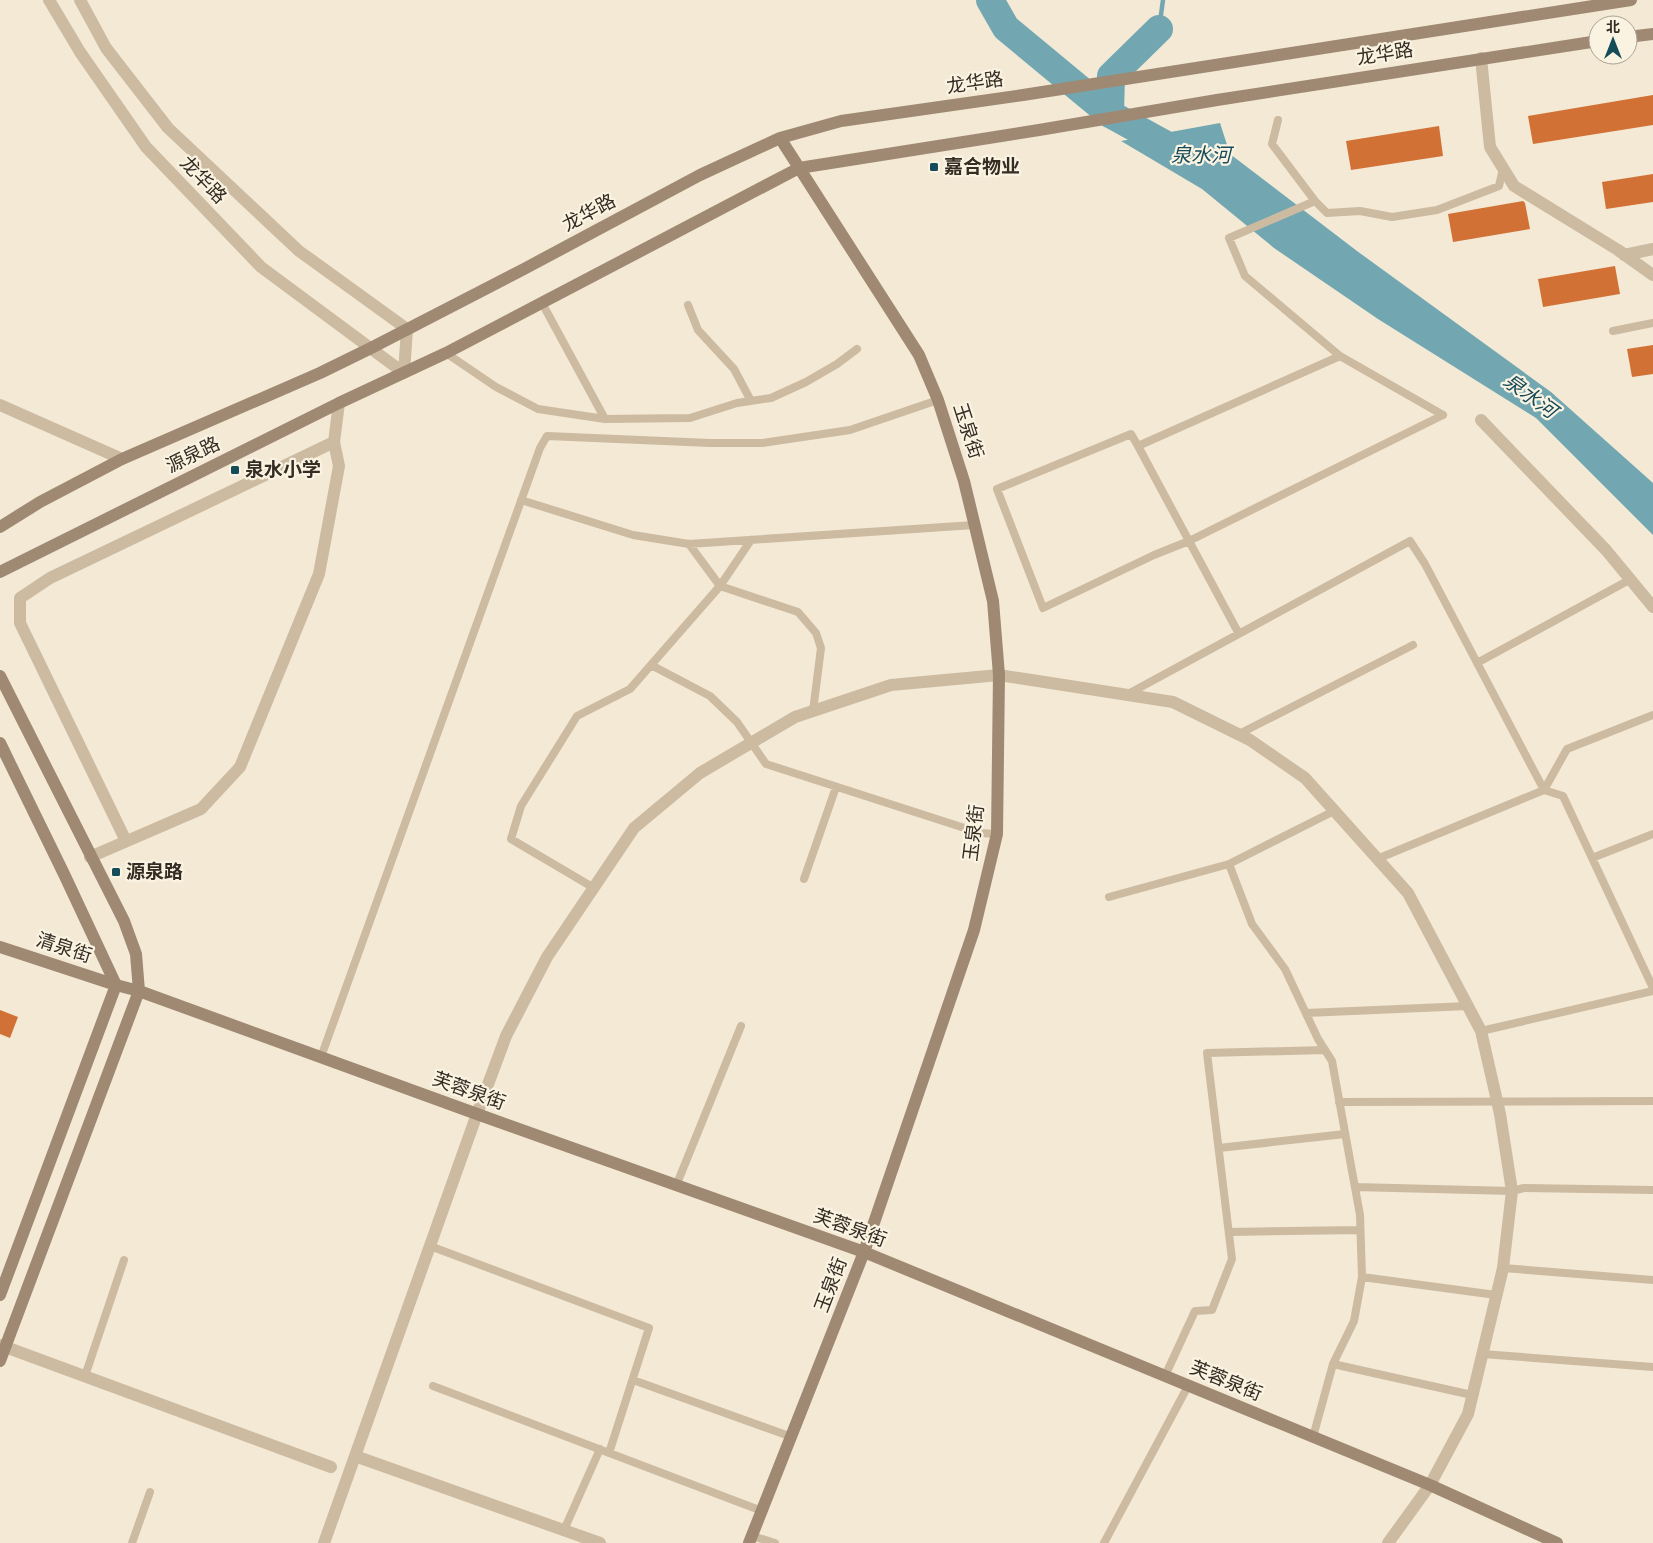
<svg xmlns="http://www.w3.org/2000/svg" width="1653" height="1543" viewBox="0 0 1653 1543" font-family="Karla,'Noto Sans SC',sans-serif">
<style>
.water{fill:#72a7b2}
.lines{fill:none;stroke-linecap:round;stroke-linejoin:round}
.stream{stroke:#72a7b2;stroke-width:4.5}
.river{stroke:#72a7b2;stroke-width:28}
.building{fill:#d27135}
.lane{stroke:#ccbaa1;stroke-width:8}
.street{stroke:#ccbaa1;stroke-width:12}
.secondary{stroke:#9f8972;stroke-width:12}
.poi-dot{fill:#164c5a;stroke:#fbf3e2;stroke-width:2}
.labels{text-anchor:middle;dominant-baseline:central;stroke-width:4.5;stroke-linejoin:round;paint-order:stroke}
.street-label{font-size:19px;fill:#352c24;stroke:#fbf3e2}
.poi-label{font-size:19px;font-weight:bold;fill:#352c24;stroke:#fbf3e2;text-anchor:start}
.water-label{font-size:20px;font-style:italic;fill:#164c5a;stroke:#fbf3e2}
</style>
<rect width="100%" height="100%" fill="#f3e9d5"/>
<path class="water" d="M1220,123L1230,154L1357,251L1551,392L1653,483V535L1536,418L1378,319L1274,248L1202,189L1121,141Z"/>
<g class="lines">
<path class="stream" d="M1159,29L1163,0"/>
<path class="river" d="M990,0L1006,28L1110,114L1181,153
M1110,114L1111,76L1159,29"/>
</g>
<path class="building" d="M1653,95V125L1533,144L1528,116Z
M1439,126L1443,156L1351,170L1346,141Z
M1653,174V202L1606,209L1602,182Z
M1523,201L1525,203L1530,229L1453,242L1448,214Z
M1615,266L1620,294L1543,307L1538,279Z
M1653,345V374L1632,377L1627,349Z
M0,1010L18,1017L10,1038L0,1034Z"/>
<g class="lines">
<path class="lane" d="M1278,120L1272,144L1315,201L1327,213L1360,211L1392,217L1437,210L1499,186L1503,169
M1315,201L1229,238L1245,276L1340,356L1443,415
M542,303L605,419
M688,305L698,330L734,369L751,401
M1613,331L1653,323
M446,353L496,387L538,409L605,419L690,418L737,403L771,398L806,382L837,364L857,349
M1138,446L1340,356
M521,500L633,535L689,544L974,525
M689,544L720,586L798,612L816,633L821,648L813,711
M1239,634L1138,446L1131,434L997,489L1043,608L1154,555L1189,541L1443,415
M1477,663L1631,579
M651,665L710,696L737,722L766,764L980,833L997,834
M1128,694L1410,541L1425,564L1544,790L1563,796L1653,988
M1239,734L1413,645
M1592,858L1653,834
M1377,859L1544,790L1567,749L1653,715
M1229,864L1252,924L1285,969L1318,1039L1332,1061L1360,1215L1362,1277L1354,1321L1333,1364L1313,1437
M804,879L836,787
M594,888L511,839L521,806L577,716L630,689L720,586L751,540
M1109,897L1229,864L1334,811
M1306,1013L1468,1006
M1481,1031L1653,991
M321,1057L540,448L547,436L710,443H762L850,430L938,400
M1339,1102L1653,1101
M1219,1148L1345,1134
M676,1186L741,1026
M1355,1187L1512,1191L1524,1188L1653,1190
M1229,1232L1360,1230
M430,1246L649,1328L609,1453
M1503,1268L1653,1280
M1362,1277L1496,1295
M1482,1354L1653,1367
M1333,1364L1472,1395
M85,1376L124,1260
M1165,1376L1195,1311L1212,1310L1232,1259L1207,1053L1325,1050
M633,1380L792,1437
M433,1386L762,1511
M564,1530L600,1449
M752,1536L775,1543
M132,1543L150,1492
M1104,1543L1188,1386"/>
<path class="street" d="M49,0L80,52L146,147L261,267L404,373
M80,0L106,48L168,128L299,251L407,329L404,373
M1481,58L1490,147L1514,186L1618,250L1653,275
M1624,255L1653,249
M0,405L122,459
M1481,420L1606,550L1653,607
M126,841L20,623V598L50,578L334,442
M90,857L201,809L240,767L319,574L339,466L334,442L339,403
M0,1345L331,1467
M355,1456L600,1543
M324,1543L477,1114L506,1036L547,957L634,828L700,773L795,717L891,685L999,675L1173,702L1250,740L1305,778L1408,893L1481,1031L1500,1114L1512,1191L1503,1268L1468,1414L1430,1485L1388,1543"/>
<path class="secondary" d="M1628,37L1653,34
M0,527L40,502L122,459L320,373L371,348L524,269L700,175L780,138L841,121L1023,95L1631,0
M0,572L339,403L446,353L799,168L1039,130L1217,100L1598,41
M0,676L124,921L136,954L139,991L0,1361
M0,743L64,874L116,985L0,1295
M0,947L116,985L139,991L477,1114L864,1252L1430,1485L1557,1543
M749,1543L864,1252L974,930L997,834L999,675L993,601L964,481L938,400L919,355L780,138"/>
</g>
<g class="poi-dot">
<rect x="929" y="162" width="10" height="10" rx="2.5"/>
<rect x="230" y="465" width="10" height="10" rx="2.5"/>
<rect x="111" y="867" width="10" height="10" rx="2.5"/>
</g>
<g class="labels">
<g class="street-label">
<text transform="translate(1385 54) rotate(-9)">龙华路</text>
<text transform="translate(975 83) rotate(-8)">龙华路</text>
<text transform="translate(203 180) rotate(46)">龙华路</text>
<text transform="translate(589 213) rotate(-28)">龙华路</text>
<text transform="translate(968 431) rotate(72)">玉泉街</text>
<text transform="translate(193 455) rotate(-26)">源泉路</text>
<text transform="translate(974 833) rotate(-83)">玉泉街</text>
<text transform="translate(64 948) rotate(18)">清泉街</text>
<text transform="translate(469 1091) rotate(20)">芙蓉泉街</text>
<text transform="translate(850 1228) rotate(20)">芙蓉泉街</text>
<text transform="translate(831 1285) rotate(-69)">玉泉街</text>
<text transform="translate(1226 1381) rotate(22)">芙蓉泉街</text>
</g>
<g class="poi-label">
<text x="944" y="167">嘉合物业</text>
<text x="245" y="470">泉水小学</text>
<text x="126" y="872">源泉路</text>
</g>
<g class="water-label">
<text x="1201" y="155">泉水河</text>
<text transform="translate(1530 396) rotate(36)">泉水河</text>
</g>
</g>
<g transform="translate(1613 40)"><circle r="24" fill="#fbf3e2" stroke="#aca396"/>
<path d="M0-4L9 19L0 12L-9 19Z" fill="#164c5a"/>
<text y="-8" font-size="14" font-weight="bold" text-anchor="middle" fill="#352c24">北</text>
</g>
</svg>
